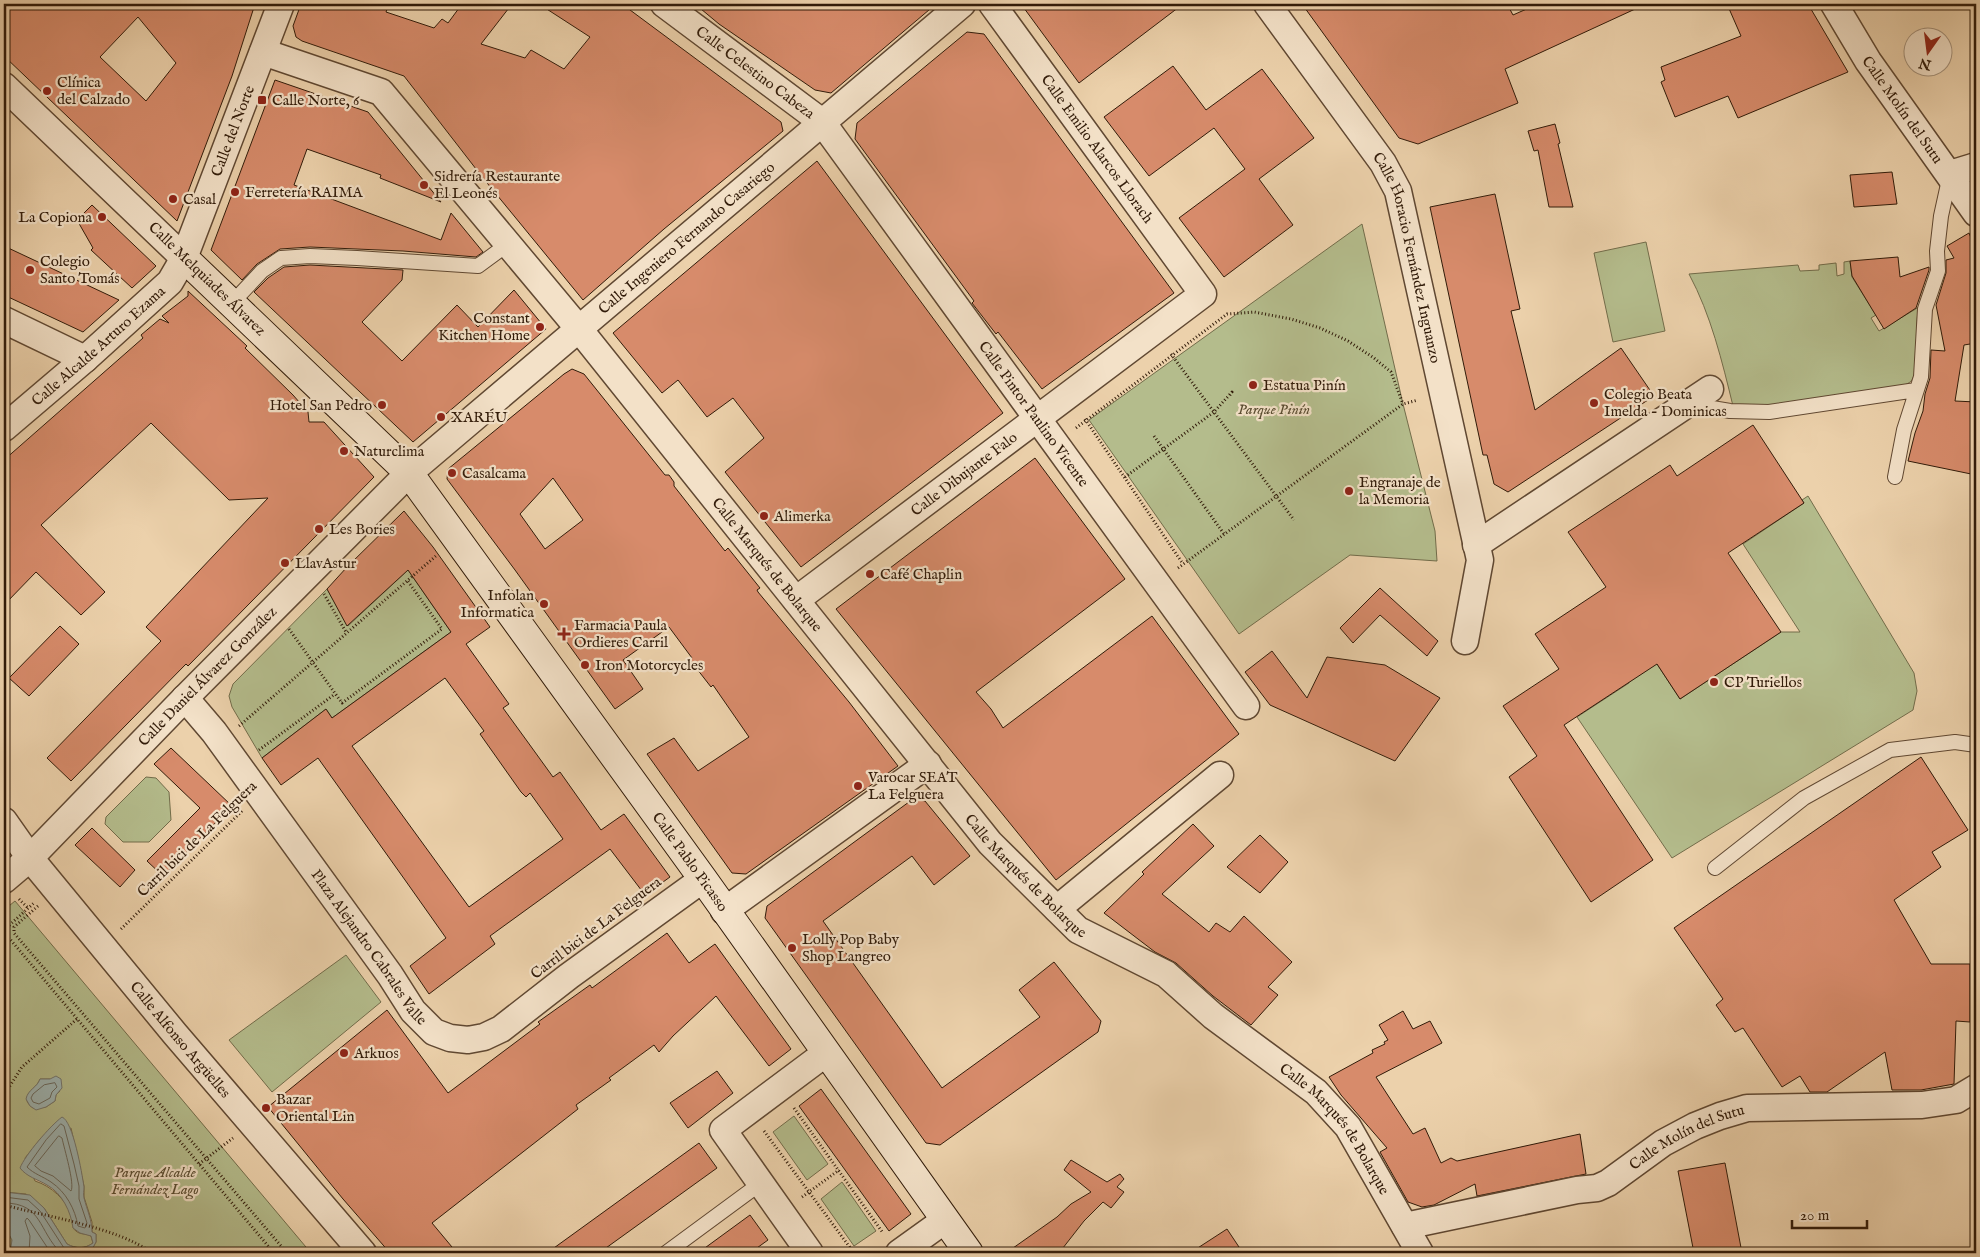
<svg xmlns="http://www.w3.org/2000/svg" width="1980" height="1257" viewBox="0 0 1980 1257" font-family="'IM FELL English',serif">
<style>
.green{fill:#b4bc8c;stroke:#726c4a;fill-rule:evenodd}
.water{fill:#9db5b4;stroke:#727770}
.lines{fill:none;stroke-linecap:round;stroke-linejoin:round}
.shore{stroke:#67685e;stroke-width:1}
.building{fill:#d78b6b;stroke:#311b09;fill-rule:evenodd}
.lane-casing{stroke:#604832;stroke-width:16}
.street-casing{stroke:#604832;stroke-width:29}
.secondary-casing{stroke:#311b09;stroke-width:30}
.path{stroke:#311b09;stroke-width:3;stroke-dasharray:1 2.5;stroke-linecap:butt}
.lane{stroke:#f3e1c8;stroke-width:14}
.street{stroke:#f3e1c8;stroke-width:26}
.secondary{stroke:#f3e1c8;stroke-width:28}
.rail{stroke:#311b09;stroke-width:4;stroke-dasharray:9 9;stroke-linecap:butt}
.poi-dot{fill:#8f2418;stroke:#f3e1c8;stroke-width:2}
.labels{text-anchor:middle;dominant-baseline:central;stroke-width:4.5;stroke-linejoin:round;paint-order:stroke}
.street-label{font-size:15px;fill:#311b09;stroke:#f3e1c8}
.poi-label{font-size:15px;fill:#311b09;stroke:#f3e1c8;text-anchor:start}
.park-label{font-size:15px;font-style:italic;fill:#584b30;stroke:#f3e1c8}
</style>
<rect width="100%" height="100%" fill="#ecd1ab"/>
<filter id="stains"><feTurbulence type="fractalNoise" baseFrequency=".004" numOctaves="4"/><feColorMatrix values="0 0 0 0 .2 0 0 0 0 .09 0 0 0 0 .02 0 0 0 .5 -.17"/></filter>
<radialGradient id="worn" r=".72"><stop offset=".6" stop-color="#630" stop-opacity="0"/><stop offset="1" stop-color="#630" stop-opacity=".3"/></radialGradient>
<path class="green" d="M1362,224L1403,404L1435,531L1437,561L1350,555L1239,634L1089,420Z
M1646,242L1665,331L1613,342L1594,253Z
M1850,261L1852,277L1876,315L1871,318L1879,331L1919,307C1914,326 1920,364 1913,378C1911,383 1905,385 1900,387L1761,408L1733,406C1722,361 1711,315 1689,274L1798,265L1800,271L1819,270V265L1836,263L1837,276L1844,274V262Z
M1808,496L1914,673L1917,691L1913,710L1672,858L1577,717L1629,683V665L1649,652L1680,699L1781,632H1800L1743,544L1804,503L1802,500Z
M408,570L451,632L332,718L326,709L262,758L232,707L229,696L233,684L327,589L348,626Z
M146,777L156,778L169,792L171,820L149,842H123L105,824L106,817Z
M15,901L311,1253H90L96,1242V1234L92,1232V1222L84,1197V1186L71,1128L42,1137L25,1158L35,1181C51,1186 67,1200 71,1216C73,1221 71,1228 76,1231C80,1235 86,1233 91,1236L93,1243C85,1249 76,1249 67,1244L44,1208L26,1194L4,1192V910ZM40,1079H50L60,1091L56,1095L55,1101L46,1107L33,1108C17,1096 36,1090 40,1079Z
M346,955L381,1002L272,1092L229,1040Z
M794,1116L828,1164L807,1180L773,1132Z
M842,1182L876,1231L854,1246L821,1199Z
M4,1225L12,1240L10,1253H4Z"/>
<path class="water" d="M56,1076L61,1079L62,1088L56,1095L55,1101L46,1107L36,1110L30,1106L26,1099C28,1089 37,1088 40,1079H50Z
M62,1117C73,1121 82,1173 84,1187C84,1191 83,1194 84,1198C87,1210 92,1220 92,1232L96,1234V1242L90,1253H10L12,1240L4,1225V1192L30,1195L44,1208L67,1244C76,1249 85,1249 93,1243L91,1236L80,1233L73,1228C71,1212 62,1193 47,1185C37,1179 27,1177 20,1168C25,1155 50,1126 62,1117Z"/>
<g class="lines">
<path class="shore" d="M55,1083L57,1087L52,1092L50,1098L39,1104L33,1102L31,1098L33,1094L44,1085Z
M61,1124L64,1126L74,1164L79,1186V1199L87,1223L85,1228L78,1226C75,1209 66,1192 51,1182C42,1176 34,1174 27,1167L46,1140Z
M59,1136L62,1138C64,1148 75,1184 71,1191L53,1176L41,1171L35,1166Z
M4,1197L28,1200L40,1211L64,1248L74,1253H85
M4,1203C43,1203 38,1231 61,1253
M29,1253L30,1236L25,1221L27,1218L29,1220L51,1253"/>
</g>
<path class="building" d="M15,4H255L232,76L177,221L4,56V14ZM138,17L176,63L146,101L100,57Z
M301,4H389L386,12L434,28L442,19L448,23L462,4H512L481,44L525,58L531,50L564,69L590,37L539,4H622L781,122L783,131L664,229L583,300L483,178L404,76L302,41L296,37L293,26Z
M695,4H936L831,93L815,90L719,24Z
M1021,4H1183L1079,83Z
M1302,4H1507L1513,15L1538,4H1646L1505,69L1518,103L1418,144L1399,138Z
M1727,4H1808L1848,72L1738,118L1728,96L1675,117L1661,82L1665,80L1661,67L1741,36Z
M967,32L984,34L1174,293L1042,389L998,332L996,334L972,303L974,301L855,139L857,123Z
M1173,66L1206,110L1262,69L1314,138L1259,179L1293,225L1224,277L1179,218L1245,169L1214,128L1149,176L1104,117Z
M275,80L368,112L441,202L380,178L381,175L307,149L294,185L441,240L451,213L483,252L476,257L403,251L310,247L280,249L257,264L242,280L211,250Z
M1555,124L1560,143L1558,144L1573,207H1549L1538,150L1534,151L1528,131Z
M817,161L1003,413L801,567L725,472L764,438L733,398L707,417L678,380L662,393L613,333Z
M1892,172L1897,204L1854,207L1850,175Z
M1495,194L1520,309L1511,311L1535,410L1621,348L1654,396L1508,492L1494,484L1487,455H1483L1430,207Z
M92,205L156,266L132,288L91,250L93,248L77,220Z
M1969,233L1976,250V343L1964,345L1955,401L1976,402V475L1908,461L1915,433L1923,411L1925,394L1930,378L1931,350L1945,351L1936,305L1946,273V260L1954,258L1947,246Z
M4,246L119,300L83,332L4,295Z
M1898,257L1900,277L1929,267V270L1916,308L1884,329L1852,276L1850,261Z
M310,265L403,270L402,280L362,322L402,361L457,305L478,327L514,290L546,329L413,442L254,292L268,278L284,267Z
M188,291L247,346L245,348L293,395L308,412L309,422H324L374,477L188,666L186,664L71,781L47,758L161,641L146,627L268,498L229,500L151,423L41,525L105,592L81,615L36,572L4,605V460L143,338L141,335L160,319L169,323L162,316L188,296Z
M572,369L584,374L665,475H669L674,482V486L725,551L728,548L760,588L757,590L758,592L849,702L898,766L746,874L732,873L647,754L674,738L698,771L749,737L713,685L711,687L690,660L692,658L669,627L623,660L643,689L615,709L515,570L447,479L448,469L564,374ZM553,478L583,520L545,549L520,514Z
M1753,425L1804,503L1728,553L1781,632L1680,699L1657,664L1564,725L1653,860L1591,902L1509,777L1537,756L1503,706L1559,669L1535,634L1606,587L1568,532L1670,465L1677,476Z
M1035,458L1125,579L976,692L991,709L1003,728L1152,616L1239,734L1056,880L836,609Z
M404,511L433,547L490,627L466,644L509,704L503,708L527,741L553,777L560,772L601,830L624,814L670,877L645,895L610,849L490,936L495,944L429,994L410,966L446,938L405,880L318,758L281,785L262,758L326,709L332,718L451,632L408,570L347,626L327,589L347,567ZM445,678L484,731L480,734L521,792L526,797L530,793L563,839L469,907L352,746Z
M1380,588L1438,641L1427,656L1380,615L1353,643L1340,628Z
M60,626L79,644L29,696L9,678Z
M1272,651L1307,698L1327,657L1385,665L1440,698L1395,761L1270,705L1245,672Z
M171,748L232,806L163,876L147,861L200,808L154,764Z
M1921,757L1968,830L1932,852L1941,867L1894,900L1931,964H1970V1022L1956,1021L1954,1084L1921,1090H1892L1885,1052L1827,1092H1810L1800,1076L1782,1087L1743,1028L1735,1032L1716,1005L1723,999L1674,928Z
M913,799L925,801L970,856L934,885L912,856L823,921L942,1088L1040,1017L1019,990L1054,962L1101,1021L1098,1032L940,1145L926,1143L765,918L767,906Z
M1193,824L1214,846L1162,894L1209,932L1216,923L1230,932L1244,916L1292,962L1268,987L1278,995L1251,1025L1213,996L1176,963L1155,952L1104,913L1144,874L1142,872Z
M92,828L135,870L120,887L75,845Z
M1260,835L1288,862L1260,893L1227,867Z
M667,933L689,963L715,944L791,1049L769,1066L716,996L673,1036L659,1052L654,1045L609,1078L611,1080L576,1105L578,1109L432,1223L457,1253H390L343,1199L268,1107L387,1010L448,1093L540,1024L538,1022L590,985L592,988Z
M1403,1011L1413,1029L1430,1021L1442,1043L1376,1077L1413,1134L1425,1128L1441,1163L1451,1158L1457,1161L1580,1134L1586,1174L1477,1196L1475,1184L1434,1205L1422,1207L1408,1202L1380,1152L1387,1148L1341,1095L1329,1077L1373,1053L1372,1050L1385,1044L1384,1042L1388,1040L1379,1025Z
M717,1071L733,1093L688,1128L670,1103Z
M821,1089L911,1214L889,1231L799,1106Z
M699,1143L717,1168L599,1253H547Z
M1071,1160L1107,1182L1120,1174L1124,1179L1117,1187L1124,1192L1111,1208L1103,1202L1084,1221L1059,1253H1006L1057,1217L1071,1204L1091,1192L1064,1170Z
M1725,1163L1742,1253H1694L1678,1171Z
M750,1215L768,1240L750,1253H698Z
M1227,1229L1243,1253H1190Z"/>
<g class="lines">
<g class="lane-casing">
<path id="lane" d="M232,303L262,271L281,258L310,256L357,258L478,266L508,244
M1688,404L1730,411L1769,412L1916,390
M1895,477L1904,430L1921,377L1925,309L1938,271L1937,251L1941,216L1950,175
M1715,868L1804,798L1890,750L1955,742L1976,745
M666,1253L761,1183"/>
</g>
<g class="street-casing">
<g id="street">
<path id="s1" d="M664,4L822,122L1246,706"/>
<path id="s2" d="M1267,4L1383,163L1398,191L1480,560L1465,641"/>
<path id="s3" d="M1834,4L1868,61L1976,213"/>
<path id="s4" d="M263,52L381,92L579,329L990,843L1078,930L1166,974L1213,1016L1316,1092L1348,1127L1420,1253"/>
<path d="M4,86L184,258"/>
<path d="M1950,174L1976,166"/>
<path d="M4,320L85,359"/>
<path id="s5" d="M4,428L85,359L170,282L184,258L281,4"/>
<path d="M1476,545L1710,389"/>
<path id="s6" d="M796,600L1203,294L992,4"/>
<path id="s7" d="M185,698L214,732L390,975L413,1011L434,1032L450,1038L468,1040L484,1037L501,1029L569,976L703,879"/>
<path id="s8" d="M4,821L30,858L175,1034L363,1253"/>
<path id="s9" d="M4,880L30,858L185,698L409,473L962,4"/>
<path d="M1057,909L1220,775"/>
<path d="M724,911L928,764"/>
<path id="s10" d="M1405,1226L1577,1190L1597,1188L1608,1183L1663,1143L1695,1126L1720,1116L1747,1108L1922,1105L1956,1100L1976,1088"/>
<path d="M810,1253L723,1130L826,1053"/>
<path d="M899,1253L945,1220"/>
</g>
</g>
<g class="secondary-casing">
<g id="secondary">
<path id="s11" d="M184,258L409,473L703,879L969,1253"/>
</g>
</g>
<path class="path" d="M1171,354L1294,520
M1085,419L1183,564
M1076,428L1227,314L1254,312L1291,319L1320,328L1348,341L1374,358L1391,372L1403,404
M1154,436L1224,534
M1125,477L1214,412L1232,392L1230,395
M1178,568L1403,404L1418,400
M324,594L346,632
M289,629L342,703L442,629L407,580
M239,726L437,555
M259,750L335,694
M19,899L28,908
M38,906L14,927V933L287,1253
M121,929L242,811
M4,930L35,902
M4,932L274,1253
M4,1095L22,1067L77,1019
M794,1108L883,1233
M764,1131L854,1253
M199,1164L233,1138
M802,1197L839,1170
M4,1205C45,1216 119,1228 152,1253
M866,1253L873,1248"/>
<use href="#lane" class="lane"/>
<use href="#street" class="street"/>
<use href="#secondary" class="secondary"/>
<path class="rail" d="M1971,4L1976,13"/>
</g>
<g class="poi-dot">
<circle cx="47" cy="91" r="5"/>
<rect x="257" y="95" width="10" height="10" rx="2.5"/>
<circle cx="424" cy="185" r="5"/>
<circle cx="235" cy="192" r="5"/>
<circle cx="173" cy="199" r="5"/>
<circle cx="102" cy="217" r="5"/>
<circle cx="30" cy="270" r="5"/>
<circle cx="540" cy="327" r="5"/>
<circle cx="1253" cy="385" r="5"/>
<circle cx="1594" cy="403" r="5"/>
<circle cx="382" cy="405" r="5"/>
<circle cx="441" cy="417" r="5"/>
<circle cx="344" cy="451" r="5"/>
<circle cx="452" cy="473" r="5"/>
<circle cx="1349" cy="491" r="5"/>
<circle cx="764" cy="516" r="5"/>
<circle cx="319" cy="529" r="5"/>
<circle cx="285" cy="563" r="5"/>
<circle cx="870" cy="574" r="5"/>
<circle cx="544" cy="604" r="5"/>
<path d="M561.5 626.5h5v5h5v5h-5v5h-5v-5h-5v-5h5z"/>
<circle cx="585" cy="665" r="5"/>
<circle cx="1714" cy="682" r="5"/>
<circle cx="858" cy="786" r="5"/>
<circle cx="792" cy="948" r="5"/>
<circle cx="344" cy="1053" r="5"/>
<circle cx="266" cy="1108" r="5"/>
</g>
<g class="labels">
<g class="street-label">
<text stroke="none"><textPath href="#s1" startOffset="114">Calle Celestino Cabeza</textPath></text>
<text stroke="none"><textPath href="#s3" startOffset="126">Calle Molín del Sutu</textPath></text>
<text stroke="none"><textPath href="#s5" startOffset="385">Calle del Norte</textPath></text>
<text transform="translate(1097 149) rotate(54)">Calle Emilio Alarcos Llorach</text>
<text stroke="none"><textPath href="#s9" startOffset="938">Calle Ingeniero Fernando Casariego</textPath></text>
<text stroke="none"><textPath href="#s2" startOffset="295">Calle Horacio Fernández Inguanzo</textPath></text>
<text transform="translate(207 279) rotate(44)">Calle Melquiades Álvarez</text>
<text stroke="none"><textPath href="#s5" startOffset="125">Calle Alcalde Arturo Ezama</textPath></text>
<text stroke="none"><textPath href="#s1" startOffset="558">Calle Pintor Paulino Vicente</textPath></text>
<text stroke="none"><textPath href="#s6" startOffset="210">Calle Dibujante Falo</textPath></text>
<text stroke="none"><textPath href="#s4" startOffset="735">Calle Marqués de Bolarque</textPath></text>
<text stroke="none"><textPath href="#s9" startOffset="288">Calle Daniel Álvarez González</textPath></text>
<text transform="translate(197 839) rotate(-44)">Carril bici de La Felguera</text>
<text stroke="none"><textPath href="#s11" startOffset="791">Calle Pablo Picasso</textPath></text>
<text stroke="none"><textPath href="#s4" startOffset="1140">Calle Marqués de Bolarque</textPath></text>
<text transform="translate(596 928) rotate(-37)">Carril bici de La Felguera</text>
<text stroke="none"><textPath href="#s7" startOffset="310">Plaza Alejandro Cabrales Valle</textPath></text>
<text stroke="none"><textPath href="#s8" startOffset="281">Calle Alfonso Argüelles</textPath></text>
<text stroke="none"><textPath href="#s4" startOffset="1545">Calle Marqués de Bolarque</textPath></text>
<text stroke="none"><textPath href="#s10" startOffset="300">Calle Molín del Sutu</textPath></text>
</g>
<g class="poi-label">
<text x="57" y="82">Clínica<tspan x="57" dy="17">del Calzado</tspan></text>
<text x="272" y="100">Calle Norte, 6</text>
<text x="434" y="176">Sidrería Restaurante<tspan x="434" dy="17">El Leonés</tspan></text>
<text x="245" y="192">Ferretería RAIMA</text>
<text x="183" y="199">Casal</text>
<text x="92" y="217" text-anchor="end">La Copiona</text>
<text x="40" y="261">Colegio<tspan x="40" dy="17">Santo Tomás</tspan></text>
<text x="530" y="318" text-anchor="end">Constant<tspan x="530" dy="17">Kitchen Home</tspan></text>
<text x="1263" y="385">Estatua Pinín</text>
<text x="1604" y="394">Colegio Beata<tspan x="1604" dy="17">Imelda - Dominicas</tspan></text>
<text x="372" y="405" text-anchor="end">Hotel San Pedro</text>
<text x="451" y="417">XARÉU</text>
<text x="354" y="451">Naturclima</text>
<text x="462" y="473">Casalcama</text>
<text x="1359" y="482">Engranaje de<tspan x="1359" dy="17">la Memoria</tspan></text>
<text x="774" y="516">Alimerka</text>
<text x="329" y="529">Les Bories</text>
<text x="295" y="563">LlavAstur</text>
<text x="880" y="574">Café Chaplin</text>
<text x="534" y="595" text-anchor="end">Infolan<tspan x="534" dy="17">Informatica</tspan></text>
<text x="574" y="625">Farmacia Paula<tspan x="574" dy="17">Ordieres Carril</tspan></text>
<text x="595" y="665">Iron Motorcycles</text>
<text x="1724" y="682">CP Turiellos</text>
<text x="868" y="777">Varocar SEAT<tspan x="868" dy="17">La Felguera</tspan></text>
<text x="802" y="939">Lolly Pop Baby<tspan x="802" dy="17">Shop Langreo</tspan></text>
<text x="354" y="1053">Arkuos</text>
<text x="276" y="1099">Bazar<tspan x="276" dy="17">Oriental Lin</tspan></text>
</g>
<g class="park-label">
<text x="1274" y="409">Parque Pinín</text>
<text x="155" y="1172">Parque Alcalde<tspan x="155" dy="17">Fernández Lago</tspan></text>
</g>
</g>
<rect width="1980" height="1257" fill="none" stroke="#ecd1ab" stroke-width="20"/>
<rect x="5" y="5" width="1970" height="1247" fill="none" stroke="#311b09" stroke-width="2.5"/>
<rect x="10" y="10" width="1960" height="1237" fill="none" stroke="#311b09"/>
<g transform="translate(1928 52) rotate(194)"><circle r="24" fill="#f3e1c8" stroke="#a5927c"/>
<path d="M0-4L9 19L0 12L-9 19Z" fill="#8f2418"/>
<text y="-8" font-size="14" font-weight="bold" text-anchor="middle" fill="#311b09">N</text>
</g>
<path d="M1792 1220v8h75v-8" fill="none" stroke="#311b09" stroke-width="2.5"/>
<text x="1800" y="1220" font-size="15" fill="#311b09" stroke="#f3e1c8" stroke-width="4" paint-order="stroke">20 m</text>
<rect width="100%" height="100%" filter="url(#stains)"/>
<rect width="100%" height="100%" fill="url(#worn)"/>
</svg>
